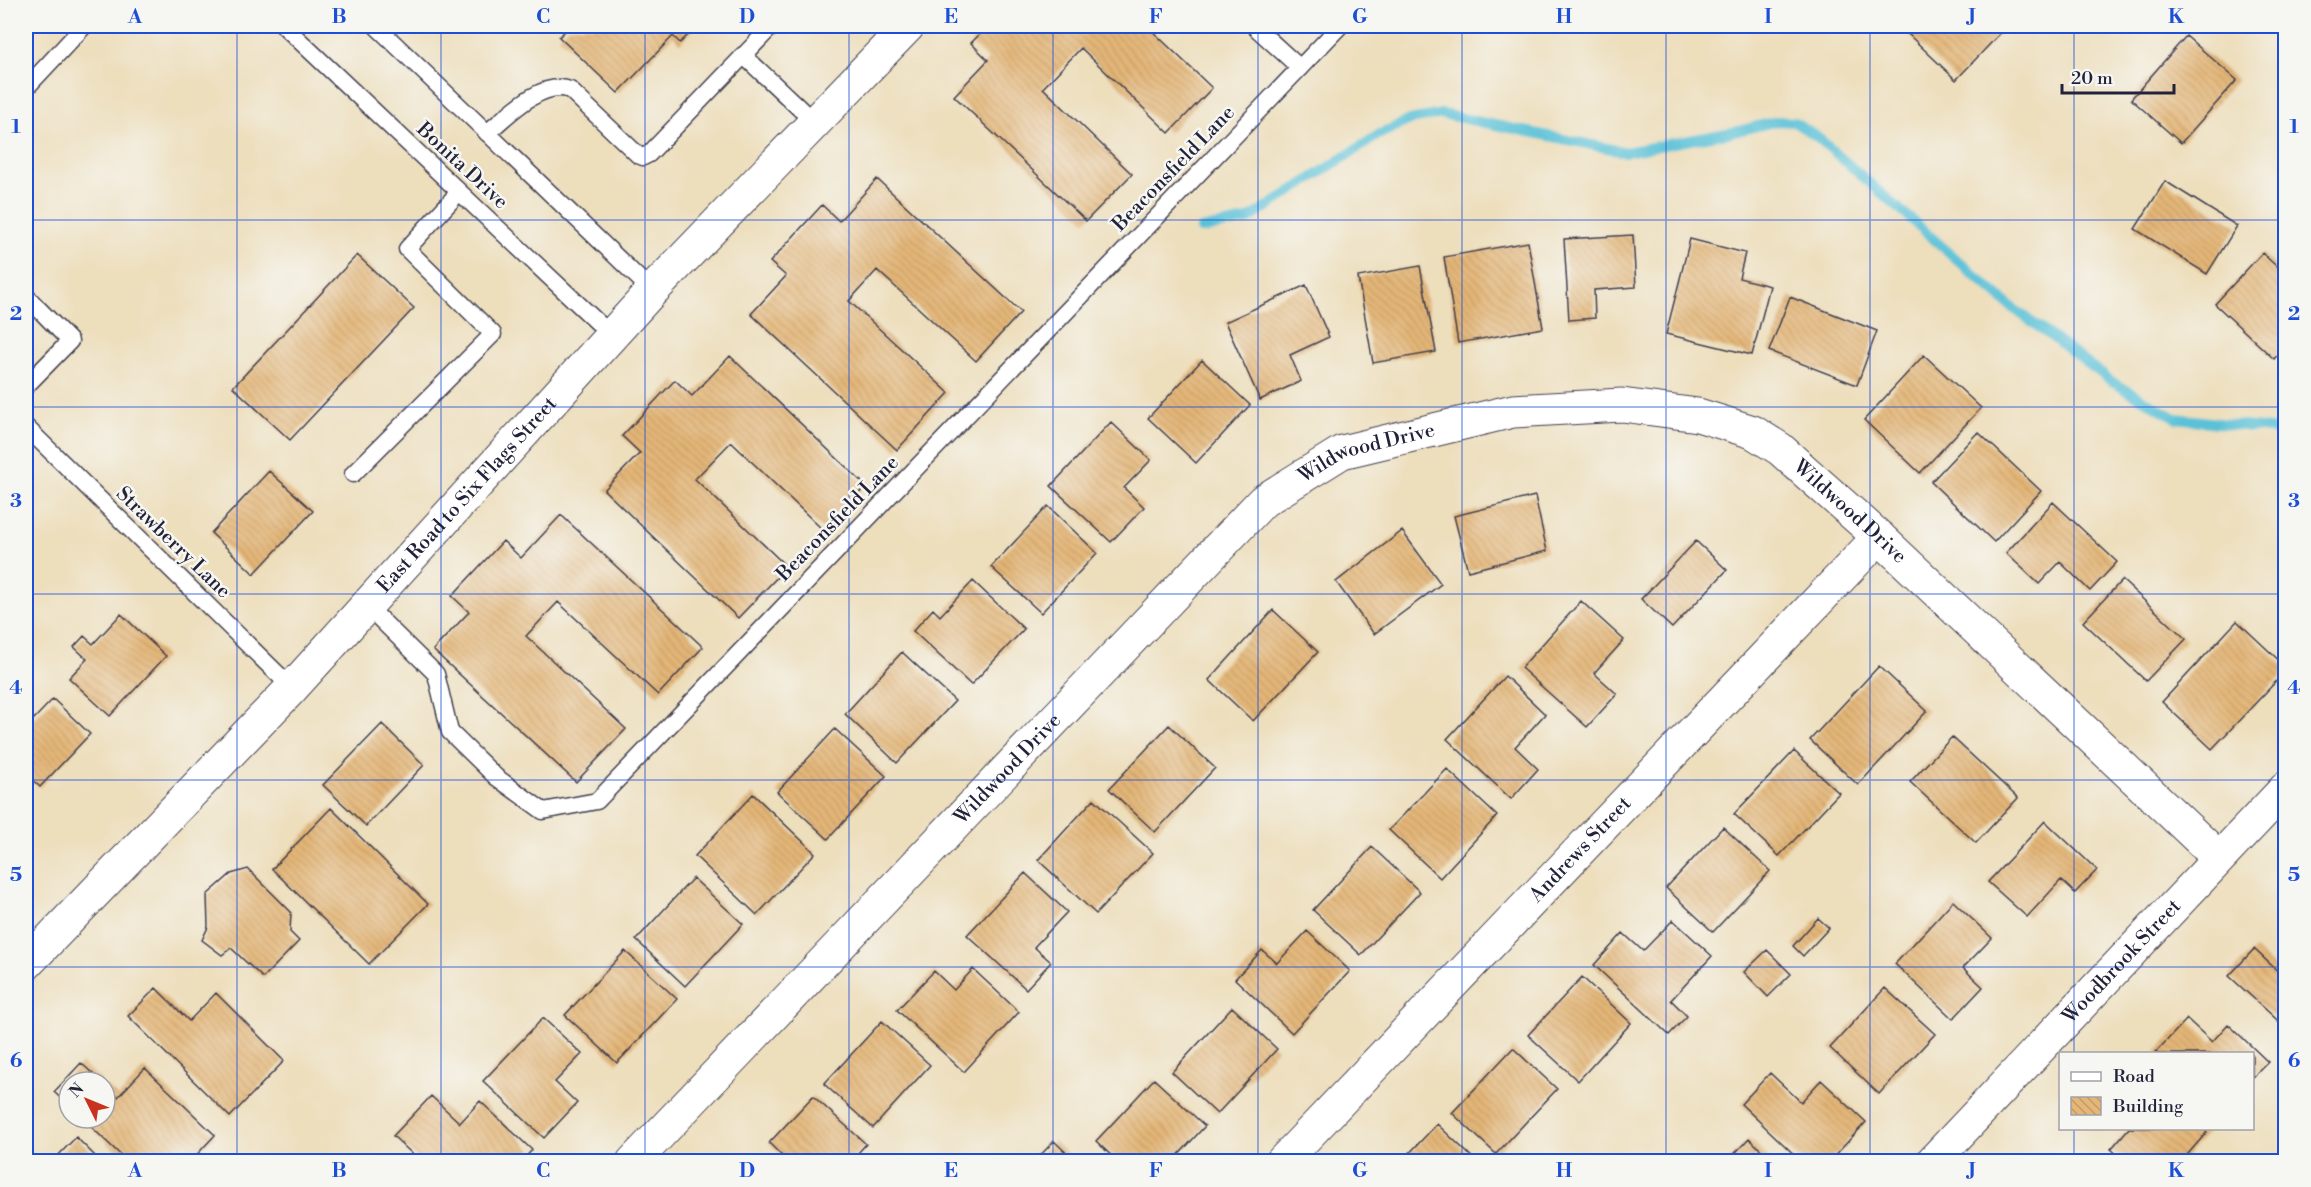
<svg xmlns="http://www.w3.org/2000/svg" width="2311" height="1187" viewBox="0 0 2311 1187" font-family="'Libre Bodoni',serif">
<style>
.lines{fill:none;stroke-linecap:round;stroke-linejoin:round}
.stream{stroke:#5ac1d7;stroke-width:10}
.building{fill:url(#building-back-hatch)}
.service-casing{stroke:#403e4e;stroke-width:19}
.minor-casing{stroke:#403e4e;stroke-width:35}
.tertiary-casing{stroke:#403e4e;stroke-width:35}
.service{stroke:#fff;stroke-width:16}
.minor{stroke:#fff;stroke-width:33}
.tertiary{stroke:#fff;stroke-width:33}
.grid{fill:none;stroke:#1d4ed8;stroke-width:1.5;stroke-opacity:0.55}
.labels{text-anchor:middle;dominant-baseline:central;stroke-width:5;stroke-linejoin:round;paint-order:stroke}
.street-label{font-size:20px;fill:#22223b;stroke:#f6f6f2}
.neatline{fill:none;stroke:#1d4ed8;stroke-width:2}
.grid-label{font-size:20px;text-anchor:middle;font-weight:bold;fill:#1d4ed8}
</style>
<defs>
<pattern id="building-back-hatch" width="6" height="6" patternUnits="userSpaceOnUse" patternTransform="scale(1.5)"><rect width="6" height="6" fill="#e4b677"/><path d="M-1 5l2 2M0 0l6 6M5-1l2 2" fill="none" stroke="#c39c68"/></pattern>
</defs>
<rect width="100%" height="100%" fill="#f6f6f2"/>
<filter id="ink" filterUnits="userSpaceOnUse"><feTurbulence type="fractalNoise" baseFrequency=".0167" numOctaves="2"/><feDisplacementMap in="SourceGraphic" scale="12" xChannelSelector="R" yChannelSelector="G"/><feConvolveMatrix kernelMatrix="1 2 1 2 8 2 1 2 1" color-interpolation-filters="sRGB"/></filter>
<filter id="wash" filterUnits="userSpaceOnUse"><feTurbulence type="fractalNoise" baseFrequency=".008" numOctaves="4" result="noise"/><feDisplacementMap in="SourceGraphic" scale="24" xChannelSelector="R" yChannelSelector="G"/><feGaussianBlur stdDeviation="1.35" result="paint"/><feColorMatrix in="noise" values="0 0 0 0 0 0 0 0 0 0 0 0 0 0 0 0 0 1.4 0 .05"/><feComposite in="paint" operator="in"/></filter>
<g filter="url(#wash)">
<rect width="100%" height="100%" fill="#eddebc"/>
<g class="lines">
<path class="stream" d="M1201,229L1247,220L1380,134L1410,120L1442,114L1626,152L1738,131L1777,121L1794,122L1816,136L2009,305L2114,383L2176,418L2286,431"/>
</g>
<g id="blocks">
<path class="building" d="M570,26H697L680,43L673,36L618,93L559,37Z
M988,26H1147L1212,88L1169,133L1081,48L1043,88L1132,174L1086,221L954,96L988,60L971,43Z
M1916,26H2007L1956,80L1908,34Z
M2186,36L2237,80L2181,143L2131,99Z
M877,179L1021,312L976,361L877,270L849,301L949,393L897,450L751,314L786,276L770,262L822,205L839,221Z
M2165,181L2237,226L2207,274L2135,229Z
M1633,235L1636,287L1594,290L1595,318L1569,320L1564,239Z
M1690,239L1745,253L1739,278L1770,286L1752,355L1666,334Z
M1528,242L1543,328L1458,343L1444,257Z
M2262,253L2286,275V346L2274,359L2215,304Z
M357,255L414,308L290,440L233,387Z
M1420,266L1436,352L1373,363L1358,277Z
M1306,285L1329,337L1290,355L1301,381L1260,400L1225,322Z
M1790,297L1877,331L1857,385L1769,351Z
M1924,355L1981,408L1920,473L1864,420Z
M730,356L866,486L823,530L731,442L695,479L787,567L738,618L604,490L640,453L622,436L675,380L692,396Z
M1202,360L1250,405L1196,463L1148,418Z
M1111,422L1151,460L1124,488L1144,507L1111,542L1051,486Z
M1978,432L2041,491L1994,542L1931,482Z
M269,471L313,511L254,574L211,533Z
M1535,496L1547,551L1468,571L1454,516Z
M2053,502L2117,562L2090,591L2060,562L2039,584L2006,553Z
M1048,506L1097,553L1041,613L991,567Z
M561,515L703,647L658,695L558,602L526,636L626,729L576,782L433,650L469,612L452,596L503,541L521,558Z
M1402,531L1441,584L1374,634L1336,582Z
M1696,541L1727,570L1672,628L1641,599Z
M2122,580L2186,639L2146,681L2083,622Z
M973,581L1024,629L971,685L913,631L933,609L940,616Z
M1581,601L1624,640L1594,673L1617,694L1587,727L1521,668Z
M1273,610L1318,652L1253,721L1209,680Z
M121,614L166,656L110,716L69,678L87,659L74,647L84,636L93,644Z
M2237,621L2286,667V671L2212,749L2162,702Z
M902,652L955,701L897,763L845,714Z
M1879,666L1927,711L1858,785L1810,740Z
M1505,676L1545,714L1515,747L1538,769L1511,799L1447,739Z
M53,699L90,734L40,787L26,774V710L34,719Z
M382,724L424,765L366,826L323,785Z
M1169,725L1215,768L1155,832L1109,789Z
M835,729L886,776L828,839L777,792Z
M1952,737L2018,798L1976,843L1910,782Z
M1794,751L1839,793L1779,856L1734,814Z
M1447,769L1497,816L1440,878L1389,830Z
M753,794L815,853L757,915L695,856Z
M1094,799L1153,853L1096,914L1038,860Z
M331,808L428,904L369,964L272,869Z
M2045,821L2097,870L2075,893L2061,880L2027,917L1988,882Z
M1723,827L1770,871L1713,932L1666,888Z
M1372,847L1420,892L1361,955L1313,910Z
M248,869L291,912L290,932L299,941L263,978L231,948L222,955L202,940L208,927L207,895L231,874Z
M1025,873L1067,912L1034,947L1051,962L1026,989L967,935Z
M693,878L743,924L685,986L636,940Z
M1953,901L1992,938L1963,968L1983,987L1953,1019L1895,964Z
M1818,918L1829,928L1803,956L1793,946Z
M1673,920L1712,956L1671,1000L1687,1016L1669,1035L1594,965L1623,933L1643,951Z
M1307,931L1350,971L1292,1033L1235,979L1262,950L1277,963Z
M2254,949L2282,975L2286,972V1028L2229,976Z
M1767,950L1791,974L1768,997L1744,972Z
M625,951L677,999L617,1063L565,1015Z
M973,969L1019,1012L964,1072L897,1010L934,971L954,990Z
M1582,977L1631,1023L1578,1081L1528,1035Z
M156,988L189,1021L216,993L284,1061L230,1117L128,1016Z
M1885,988L1935,1034L1879,1094L1830,1048Z
M1232,1007L1277,1049L1217,1114L1172,1072Z
M543,1018L582,1054L555,1082L577,1103L544,1138L483,1081Z
M2187,1019L2212,1042L2228,1024L2268,1062L2252,1078V1054H2158L2156,1052Z
M882,1021L930,1065L873,1128L824,1084Z
M1513,1048L1557,1089L1496,1154L1452,1113Z
M81,1063L102,1082H69V1106L54,1092Z
M145,1068L215,1135L190,1162H128L82,1118H105V1085L118,1097Z
M1770,1073L1801,1102L1821,1080L1866,1122L1829,1162H1802L1741,1104Z
M1154,1079L1205,1126L1172,1162H1118L1096,1141Z
M431,1096L460,1123L480,1101L532,1150L521,1162H421L393,1136Z
M813,1096L866,1144L850,1162H788L769,1143Z
M1437,1124L1477,1162H1401Z
M2129,1128H2203L2207,1132L2181,1162H2126L2111,1149Z
M76,1137L101,1162H52Z
M1749,1138L1773,1162H1727Z
M1054,1141L1076,1162H1034Z
M26,1148L40,1162H26Z"/>
</g>
</g>
<g filter="url(#ink)">
<use href="#blocks" fill-opacity="0" stroke="#403e4e" stroke-width="1.5"/>
<g class="lines">
<g class="service-casing">
<path id="service" d="M284,26L612,336
M376,26L652,291
M1254,26L1300,68
M743,55L814,122
M26,88L84,26
M487,133C507,116 542,79 570,90L638,155L643,157L649,154L772,26
M26,296L70,341L26,386
M26,427L292,688
M353,474L493,334L407,249L459,192
M366,605L436,674L450,732L496,777L543,811L597,801L1340,26"/>
</g>
<g class="minor-casing">
<g id="minor">
<path id="s1" d="M633,1162L1263,501L1342,452L1513,411L1622,405L1698,415L1753,432L1780,449L1879,537L2219,858"/>
<path id="s2" d="M1282,1162L1879,537"/>
<path id="s3" d="M1932,1162L2286,788"/>
</g>
</g>
<g class="tertiary-casing">
<g id="tertiary">
<path id="s4" d="M26,964L292,688L652,291L908,26"/>
</g>
</g>
<use href="#service" class="service"/>
<use href="#minor" class="minor"/>
<use href="#tertiary" class="tertiary"/>
</g>
</g>
<path class="grid" d="M237,26V1162M441,26V1162M645,26V1162M849,26V1162M1053,26V1162M1258,26V1162M1462,26V1162M1666,26V1162M1870,26V1162M2074,26V1054M26,220H2286M26,407H2286M26,594H2286M26,780H2286M26,967H2286M2074,1128V1162"/>
<g class="labels">
<g class="street-label">
<text transform="translate(462 166) rotate(43)">Bonita Drive</text>
<text transform="translate(1174 169) rotate(-46)">Beaconsfield Lane</text>
<text stroke="none"><textPath href="#s1" startOffset="1029">Wildwood Drive</textPath></text>
<text stroke="none"><textPath href="#s4" startOffset="644">East Road to Six Flags Street</textPath></text>
<text stroke="none"><textPath href="#s1" startOffset="1551">Wildwood Drive</textPath></text>
<text transform="translate(838 519) rotate(-46)">Beaconsfield Lane</text>
<text transform="translate(173 543) rotate(44)">Strawberry Lane</text>
<text stroke="none"><textPath href="#s1" startOffset="543">Wildwood Drive</textPath></text>
<text stroke="none"><textPath href="#s2" startOffset="432">Andrews Street</textPath></text>
<text stroke="none"><textPath href="#s3" startOffset="276">Woodbrook Street</textPath></text>
</g>
</g>
<rect width="2311" height="1187" fill="none" stroke="#f6f6f2" stroke-width="66"/>
<rect x="2059" y="1052" width="195" height="78" fill="#f6f6f2" stroke="#a1a1a9" stroke-width="1.5"/>
<rect x="2071" y="1072" width="30" height="9" fill="#ffffff" stroke="#a1a1a9" stroke-width="1.5"/>
<text x="2113" y="1082" font-size="18" fill="#22223b">Road</text>
<rect x="2071" y="1097" width="30" height="18" fill="url(#building-back-hatch)" stroke="#a1a1a9" stroke-width="1.5"/>
<text x="2113" y="1112" font-size="18" fill="#22223b">Building</text>
<g transform="translate(87 1100) rotate(313)"><circle r="28" fill="#f6f6f2" stroke="#a1a1a9" stroke-width="1.5"/>
<path d="M0-4.5L10 22L0 15L-10 22Z" fill="#c8321e"/>
<text y="-9" font-size="16" font-weight="bold" text-anchor="middle" fill="#22223b">N</text>
</g>
<path d="M2062 84v9h112v-9" fill="none" stroke="#22223b" stroke-width="3"/>
<text x="2071" y="84" font-size="18" fill="#22223b" stroke="#f6f6f2" stroke-width="4.5" paint-order="stroke">20 m</text>
<rect x="33" y="33" width="2245" height="1121" class="neatline"/>
<g class="grid-label">
<text x="135" y="23">A</text>
<text x="339" y="23">B</text>
<text x="543" y="23">C</text>
<text x="747" y="23">D</text>
<text x="951" y="23">E</text>
<text x="1156" y="23">F</text>
<text x="1360" y="23">G</text>
<text x="1564" y="23">H</text>
<text x="1768" y="23">I</text>
<text x="1972" y="23">J</text>
<text x="2176" y="23">K</text>
<text x="16" y="133">1</text>
<text x="2294" y="133">1</text>
<text x="16" y="320">2</text>
<text x="2294" y="320">2</text>
<text x="16" y="507">3</text>
<text x="2294" y="507">3</text>
<text x="16" y="694">4</text>
<text x="2294" y="694">4</text>
<text x="16" y="881">5</text>
<text x="2294" y="881">5</text>
<text x="16" y="1067">6</text>
<text x="2294" y="1067">6</text>
<text x="135" y="1177">A</text>
<text x="339" y="1177">B</text>
<text x="543" y="1177">C</text>
<text x="747" y="1177">D</text>
<text x="951" y="1177">E</text>
<text x="1156" y="1177">F</text>
<text x="1360" y="1177">G</text>
<text x="1564" y="1177">H</text>
<text x="1768" y="1177">I</text>
<text x="1972" y="1177">J</text>
<text x="2176" y="1177">K</text>
</g>
</svg>
